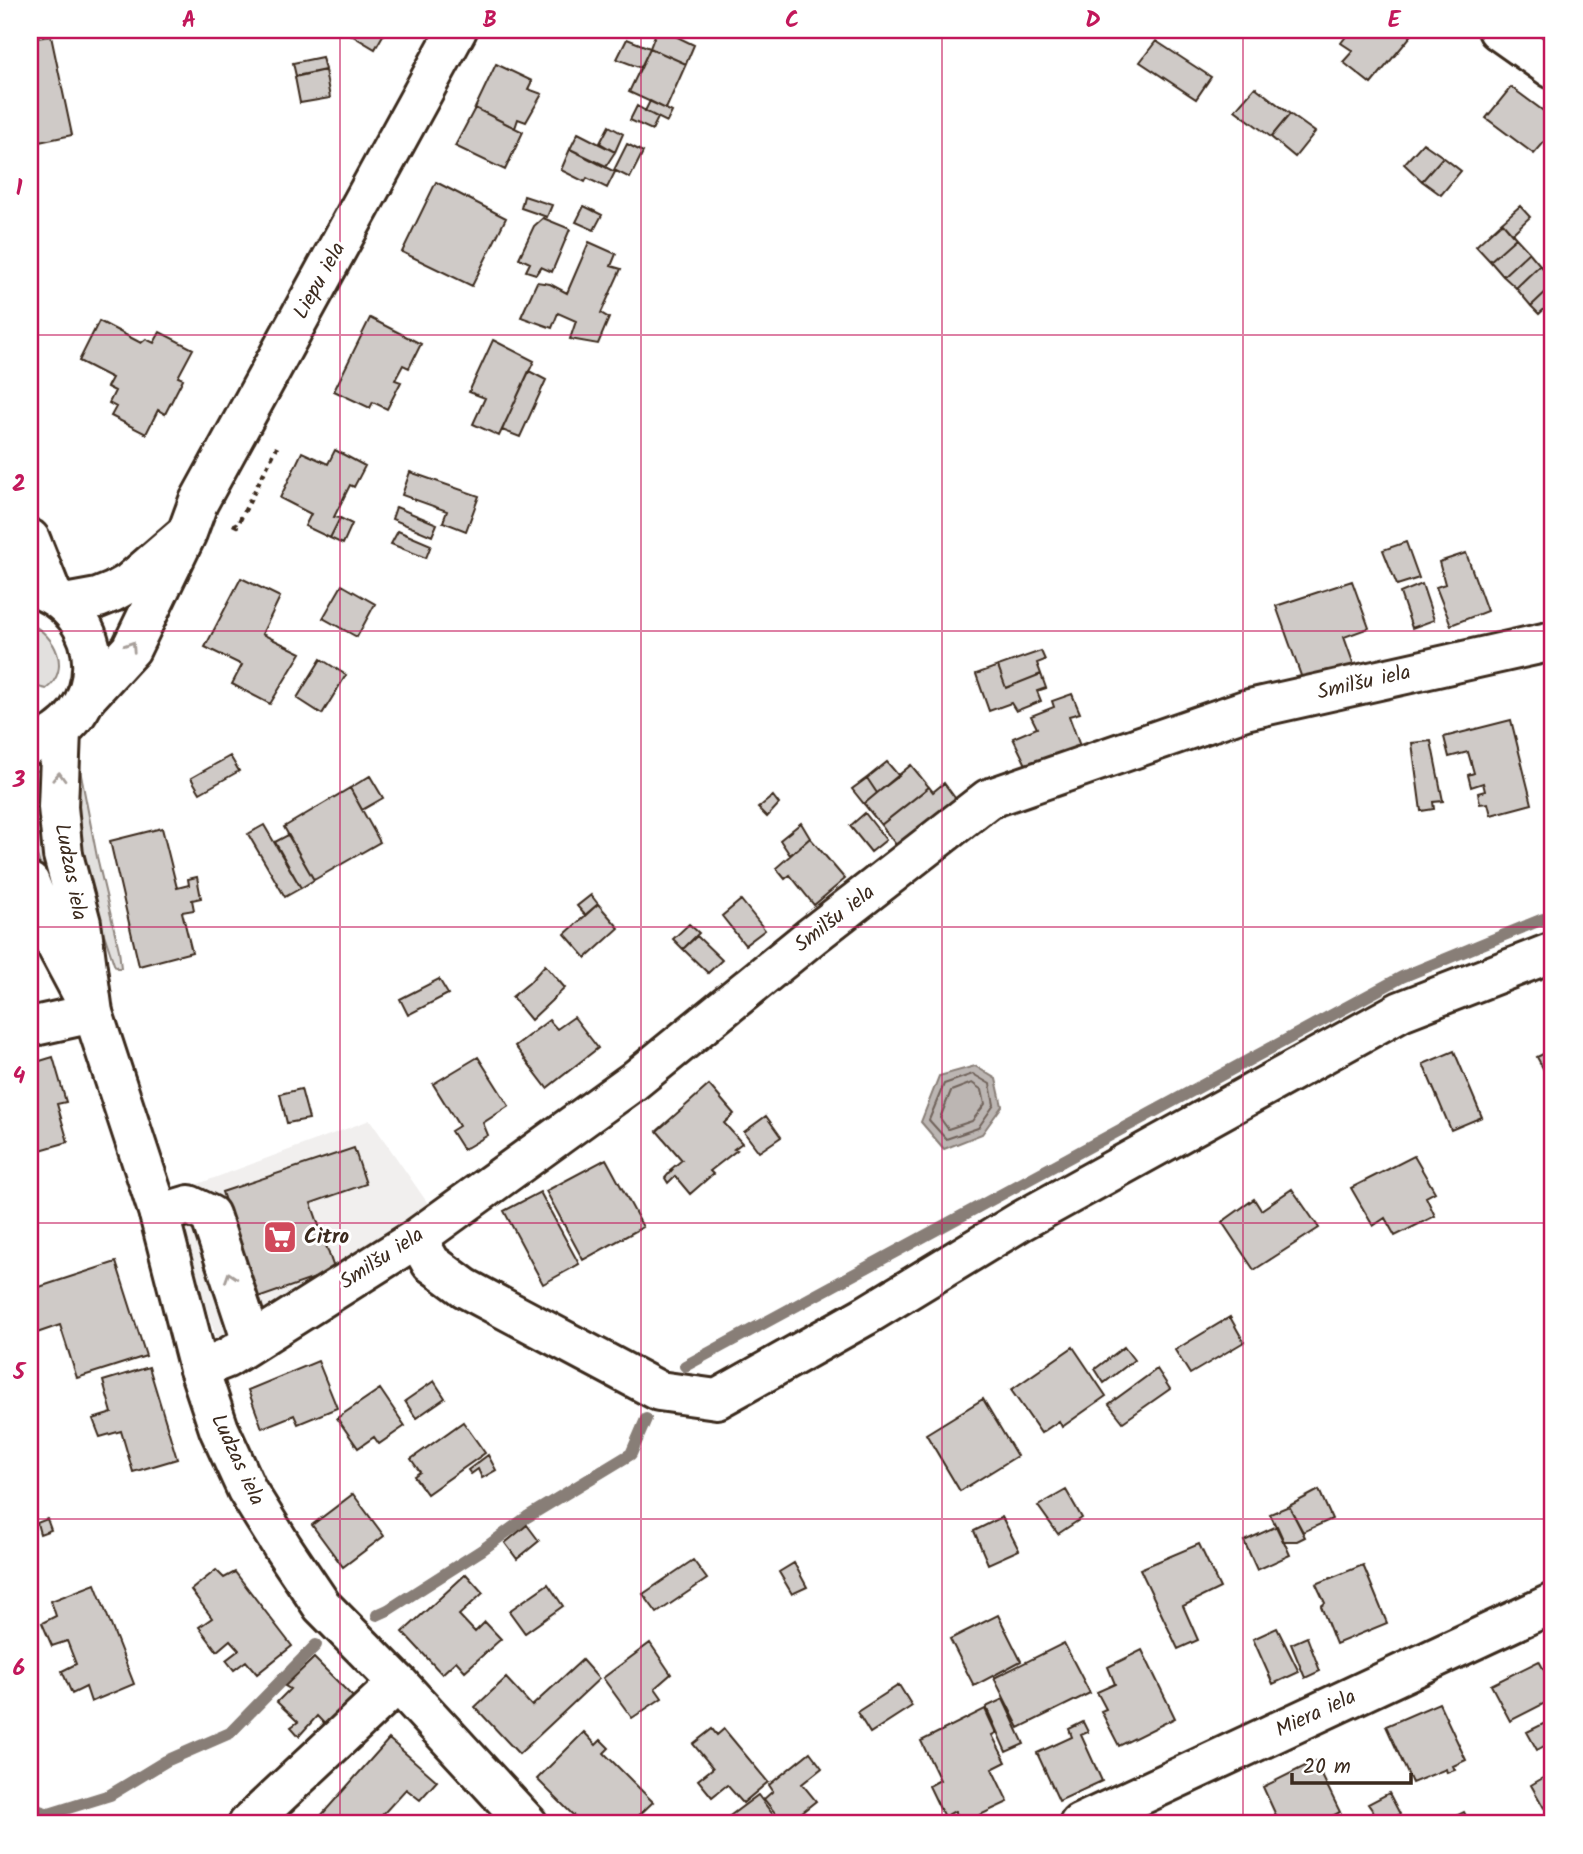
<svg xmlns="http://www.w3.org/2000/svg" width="1583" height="1854" viewBox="0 0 1583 1854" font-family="Kalam,sans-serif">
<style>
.built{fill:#f1efee}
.green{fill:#e2e0de;stroke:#8e857e;stroke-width:2}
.water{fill:#bcb6b3;stroke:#887e77;stroke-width:2}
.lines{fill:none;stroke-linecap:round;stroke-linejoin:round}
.shore{stroke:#6f625a;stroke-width:2}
.stream{stroke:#887e77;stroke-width:12}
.building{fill:#cfcac7;stroke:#3b2a1e;stroke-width:2}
.minor-casing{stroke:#3b2a1e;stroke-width:44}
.major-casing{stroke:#3b2a1e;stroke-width:44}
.path{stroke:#3b2a1e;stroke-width:4.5;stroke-dasharray:5 5;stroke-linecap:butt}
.minor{stroke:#fff;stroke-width:38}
.major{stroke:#fff;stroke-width:38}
.oneway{stroke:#a79f9a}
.grid{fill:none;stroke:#c2185b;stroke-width:2;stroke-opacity:0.55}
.labels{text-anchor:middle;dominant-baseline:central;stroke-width:6;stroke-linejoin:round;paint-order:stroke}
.street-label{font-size:21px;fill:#3b2a1e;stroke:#fff}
.poi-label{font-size:21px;font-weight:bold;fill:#3b2a1e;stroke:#fff;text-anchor:start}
.neatline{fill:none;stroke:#c2185b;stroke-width:2.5}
.grid-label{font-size:23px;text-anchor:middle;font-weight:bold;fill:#c2185b}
</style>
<rect width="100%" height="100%" fill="#fff"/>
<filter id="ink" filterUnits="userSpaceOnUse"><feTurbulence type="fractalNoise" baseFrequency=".0143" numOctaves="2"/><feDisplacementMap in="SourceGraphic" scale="14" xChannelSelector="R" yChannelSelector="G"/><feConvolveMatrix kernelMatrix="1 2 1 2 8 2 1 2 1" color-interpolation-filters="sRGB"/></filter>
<g filter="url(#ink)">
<path class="built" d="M370,1120L447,1231L227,1373L171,1194Z"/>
<path class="green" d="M30,624C55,635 72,669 46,689L30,685V675H33L34,668L30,655Z
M41,769L54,881L46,884L30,833V773Z
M80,770L97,857L119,950L121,968H117L114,964L94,904L81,852L76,793Z"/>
<path class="water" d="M975,1066L996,1079L1002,1106L982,1134L944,1149L921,1122L939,1076Z"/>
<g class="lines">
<path class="shore" d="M973,1074L990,1084L994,1105L978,1128L946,1139L929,1120L944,1084Z
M972,1083L982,1090L985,1104L972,1121L948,1129L940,1118L951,1091Z"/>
<path class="stream" d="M685,1366L1402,977L1543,919
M377,1615L388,1610L482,1550L527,1517L631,1454L646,1419
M30,1808L49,1814L110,1795L166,1761L230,1733L316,1645"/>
</g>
<path class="building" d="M343,30H386L375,49Z
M657,30H663L694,45L686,64L650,48Z
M1351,30H1403L1411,36L1371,84L1343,62L1353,51L1341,43Z
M51,36L72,135L30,144V39Z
M627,39L650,48L641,68L617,59Z
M1156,41L1211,77L1196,99L1140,62Z
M650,48L686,64L666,109L629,92Z
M322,57L325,70L296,76L293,63Z
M496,64L532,81L528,89L542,94L526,122L518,119L515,128L475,108Z
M325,70L330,98L300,103L295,77Z
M1255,87L1290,114L1271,137L1235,110Z
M1511,87L1553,118V132L1534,154L1486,118Z
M650,101L672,112L667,122L645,111Z
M637,106L658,118L652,130L630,120Z
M475,108L523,132L505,170L455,146Z
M1290,114L1315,132L1295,157L1271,137Z
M609,126L623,134L615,152L600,143Z
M578,133L615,152L606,166L570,149Z
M1423,143L1443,157L1422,181L1404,164Z
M627,144L643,152L630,178L614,170Z
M570,149L615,172L607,188L587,178L585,182L561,170Z
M1443,157L1461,171L1441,195L1422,181Z
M436,182L506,218L472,286L402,252Z
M524,196L552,205L547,217L521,208Z
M584,206L602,215L594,230L576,222Z
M1520,206L1530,217L1512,234L1502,222Z
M543,218L570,229L552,272L541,267L536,274L526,271L530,263L519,258L534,226Z
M1502,222L1516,238L1490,261L1476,246Z
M1516,238L1529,252L1503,276L1490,261Z
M589,242L616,254L611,266L621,269L601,313L609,318L598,344L570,339L576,321L558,313L552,328L521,317L537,282L550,284L567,293Z
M1529,252L1540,265L1516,288L1503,276Z
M1540,265L1553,279V285L1531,306L1516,288Z
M1553,285V301L1539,314L1531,306Z
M370,318L421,344L409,368L403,365L395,380L401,382L387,409L373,402L370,408L334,391Z
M99,321L141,343L146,339L154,343L160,332L193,349L178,377L183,379L165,414L158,410L146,434L111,416L116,407L109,403L115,391L107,387L112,378L79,361Z
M493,340L534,361L499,436L473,424L485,398L469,392Z
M529,371L546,380L520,437L502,430Z
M335,450L365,466L354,487L350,485L334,517L340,518L330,538L305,526L311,514L280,498L302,452L328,464Z
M410,472L479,496L466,531L443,522L447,511L402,495Z
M396,507L437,524L432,536L392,519Z
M340,518L352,524L343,544L330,538Z
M398,531L431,545L426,558L391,544Z
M1406,542L1419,578L1397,585L1383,550Z
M1466,553L1487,611L1451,625L1436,587L1445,584L1439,562Z
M241,578L280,597L262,634L301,653L270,704L232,684L242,665L205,647Z
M1352,581L1369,628L1344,637L1355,668L1304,684L1276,606Z
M1422,584L1434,620L1412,628L1400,593Z
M342,585L375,604L357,637L323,618Z
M1041,651L1045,660L1037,663L1041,674L1006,688L998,666Z
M321,659L346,675L322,714L297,698Z
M998,666L1006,688L1041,674L1046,688L1037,691L1041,701L1016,711L1011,703L989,711L976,674Z
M1072,694L1080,713L1069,716L1081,749L1028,769L1013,738L1037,728L1031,716L1054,707L1052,701Z
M1511,720L1532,804L1491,815L1488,803L1480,804L1478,793L1485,791L1483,783L1471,787L1468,775L1474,773L1468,752L1449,757L1444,737Z
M1431,741L1443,801L1433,802L1434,809L1421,811L1412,743Z
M230,756L239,771L200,793L191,778Z
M887,762L899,776L877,793L867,778Z
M911,765L929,787L881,825L864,804Z
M370,776L383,798L362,810L350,788Z
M867,778L877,793L864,804L852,789Z
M944,783L958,802L900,850L881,825L929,787L933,792Z
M350,788L380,842L314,880L284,827Z
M773,796L779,804L767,817L758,808Z
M865,813L886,840L871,852L850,826Z
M801,823L810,838L790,855L780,840Z
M264,825L301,888L285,897L248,834Z
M162,828L177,888L189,885L188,879L197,877L201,898L192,900L194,910L182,912L192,952L139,966L110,841Z
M288,835L314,880L301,888L275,842Z
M810,838L845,879L814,905L790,875L785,879L776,868Z
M591,895L598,904L585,915L577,906Z
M741,900L765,930L745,945L722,916Z
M598,904L619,928L586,958L565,934Z
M689,924L699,933L683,949L673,939Z
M697,936L722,960L708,973L683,949Z
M545,965L565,988L531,1020L512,997L529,983Z
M439,979L448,994L408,1015L400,999Z
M574,1017L598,1048L547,1088L515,1046L549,1020L557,1029Z
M1553,1049V1087L1537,1057Z
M1454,1051L1482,1117L1451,1130L1423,1064Z
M53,1057L66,1102L57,1104L68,1142L30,1153V1064Z
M478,1057L509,1106L483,1123L488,1135L463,1150L451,1131L459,1126L433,1084Z
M709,1085L734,1114L724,1123L742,1143L734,1149L737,1150L710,1171L713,1174L690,1194L675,1176L668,1183L665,1178L672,1170H670L682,1160L657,1131Z
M301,1089L309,1119L287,1123L280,1094Z
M766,1116L781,1137L759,1152L744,1132Z
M354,1148L366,1184L311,1203L335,1271L258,1298L222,1192Z
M1414,1156L1435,1192L1426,1197L1435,1216L1395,1236L1385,1218L1373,1226L1351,1188Z
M606,1159L643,1227L583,1260L546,1191Z
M1292,1189L1319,1228L1254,1270L1222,1222L1254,1199L1261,1210Z
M540,1192L579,1264L543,1284L504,1211Z
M116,1262L146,1356L77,1378L60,1325L31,1335L30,1290Z
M1230,1317L1244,1342L1190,1374L1175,1350Z
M1073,1347L1106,1396L1062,1427L1059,1421L1041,1433L1011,1390Z
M1124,1347L1134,1360L1104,1383L1095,1369Z
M318,1361L337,1408L298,1424L294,1415L262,1428L248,1390Z
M149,1367L177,1459L133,1472L121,1431L100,1437L93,1419L112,1413L103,1381Z
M1157,1369L1170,1389L1123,1422L1109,1404Z
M434,1381L445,1398L416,1418L405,1401Z
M380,1389L405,1426L379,1444L374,1437L358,1448L337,1418Z
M983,1399L1017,1456L960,1491L926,1434Z
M463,1422L485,1453L427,1494L414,1476L420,1472L411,1459Z
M488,1455L496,1470L482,1478L478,1469L471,1474L468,1470Z
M1066,1490L1082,1518L1058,1534L1038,1506Z
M1319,1490L1332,1519L1303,1532L1289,1506Z
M353,1494L384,1536L343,1567L312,1525Z
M1289,1506L1305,1537L1297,1541H1283L1270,1514Z
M1002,1517L1019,1550L988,1564L974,1531Z
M47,1519L51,1530L40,1534L37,1523Z
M527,1525L539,1541L517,1559L505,1543Z
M1277,1526L1290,1555L1257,1570L1244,1541Z
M1199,1544L1220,1588L1183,1606L1198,1640L1178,1649L1140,1569Z
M693,1560L707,1579L657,1613L643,1594Z
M794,1563L807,1587L792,1594L779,1572Z
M1363,1565L1387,1623L1336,1644L1321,1606L1325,1603L1316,1584Z
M216,1570L224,1578L235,1572L292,1646L257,1674L246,1661L234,1670L226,1660L239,1650L230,1640L217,1651L199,1627L212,1618L191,1590Z
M466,1574L483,1593L459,1615L475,1632L485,1622L501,1639L465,1671L456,1661L442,1674L403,1632Z
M95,1584L134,1684L91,1702L86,1687L72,1694L62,1671L76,1664L67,1641L52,1646L42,1623L56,1616L51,1601Z
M548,1584L563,1606L525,1633L509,1611Z
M998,1615L1021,1661L974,1686L950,1639Z
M1277,1628L1299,1672L1273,1684L1253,1639Z
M1307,1637L1320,1671L1305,1678L1291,1644Z
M650,1643L671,1674L655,1688L662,1698L632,1718L603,1678Z
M1064,1643L1090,1693L1019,1728L994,1678Z
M1142,1650L1175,1718L1119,1746L1101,1711L1106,1709L1097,1692L1115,1684L1108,1667Z
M314,1658L362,1706L333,1733L317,1716L299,1736L291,1727L298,1722L277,1702L290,1689L285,1686Z
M582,1660L599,1679L519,1754L475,1707L506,1678L532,1706Z
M1539,1661L1553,1686V1699L1510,1721L1491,1685Z
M899,1685L912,1706L870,1733L857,1712Z
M1003,1699L1024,1744L1006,1752L986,1707Z
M1439,1703L1466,1760L1453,1766L1455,1770L1447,1773L1446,1769L1412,1783L1386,1726Z
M985,1709L996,1733L992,1735L1006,1762L992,1769L1008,1802L961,1824L955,1811L944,1817L929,1786L940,1780L921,1741Z
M1553,1719V1741L1537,1750L1527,1732Z
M1083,1722L1088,1732L1081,1735L1102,1781L1059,1801L1037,1753L1072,1737L1069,1729Z
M712,1729L717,1735L724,1729L768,1782L743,1803L727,1785L712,1797L698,1780L713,1768L693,1744Z
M584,1732L596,1745L601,1740L609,1748L604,1753L653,1802L630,1824H582L537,1779Z
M389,1739L437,1781L420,1800L406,1789L374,1824H325L318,1819Z
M810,1752L822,1768L802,1784L816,1801L787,1824H784L764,1799L773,1791L769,1785Z
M1315,1761L1340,1812L1321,1822L1322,1824H1280L1263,1787Z
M1553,1772V1801L1544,1808L1531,1785Z
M1389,1793L1400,1814L1382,1824L1368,1804Z
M758,1795L780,1824H719Z
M1464,1812L1470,1824H1440Z"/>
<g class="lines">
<g class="minor-casing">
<path id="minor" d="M1498,30L1553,69
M187,533L198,503L457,30
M65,604L98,598L113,592L129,583L187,533L131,649L87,697
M30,1027L93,1013
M159,1214L189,1205L210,1215L252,1342
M417,1238L431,1263L465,1288L659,1391L717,1399L865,1316L1021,1221L1401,1011L1553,952
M199,1369L227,1358L417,1238L634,1081L812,936L988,799L1245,710L1553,641
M248,1824L398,1683
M1079,1824L1553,1603"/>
</g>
<g class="major-casing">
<path id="major" d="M30,539L52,594
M30,586C113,610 113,721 30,745
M61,731L58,807L63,855L81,923L93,1013L159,1214L199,1369L219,1429L247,1490L283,1548L322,1606L398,1683L528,1824
M30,883L49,932L81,992"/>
</g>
<path class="path" d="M233,524L237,526L277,447"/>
<use href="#minor" class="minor"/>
<use href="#major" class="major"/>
</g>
<defs><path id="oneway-chevron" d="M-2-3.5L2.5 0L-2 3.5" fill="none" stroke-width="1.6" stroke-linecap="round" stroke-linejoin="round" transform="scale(1.75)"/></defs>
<g class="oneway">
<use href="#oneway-chevron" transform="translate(131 646) rotate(-57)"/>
<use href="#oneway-chevron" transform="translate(59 777) rotate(-88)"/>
<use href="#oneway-chevron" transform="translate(230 1277) rotate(-108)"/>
</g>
</g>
<path class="grid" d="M340,30V1824M641,30V1824M942,30V1824M1243,30V1824M30,335H1553M30,631H1553M30,927H1553M30,1223H1553M30,1519H1553"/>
<defs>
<g id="supermarket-square" transform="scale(1.75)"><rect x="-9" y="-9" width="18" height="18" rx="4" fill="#d1495b" stroke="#fff"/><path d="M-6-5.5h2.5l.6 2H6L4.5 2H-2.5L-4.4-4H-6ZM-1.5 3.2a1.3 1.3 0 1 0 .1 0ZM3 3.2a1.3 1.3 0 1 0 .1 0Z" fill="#fff"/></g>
</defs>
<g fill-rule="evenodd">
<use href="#supermarket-square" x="280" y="1237"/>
</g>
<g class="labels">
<g class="street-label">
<text transform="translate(320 281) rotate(-61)">Liepu iela</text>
<text transform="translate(1364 683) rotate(-13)">Smilšu iela</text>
<text transform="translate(70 872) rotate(79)">Ludzas iela</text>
<text transform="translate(835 919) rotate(-38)">Smilšu iela</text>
<text transform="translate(382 1259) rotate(-33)">Smilšu iela</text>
<text transform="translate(237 1460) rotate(65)">Ludzas iela</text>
<text transform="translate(1316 1714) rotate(-25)">Miera iela</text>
</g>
<g class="poi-label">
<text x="304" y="1237">Citro</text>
</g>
</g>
<rect width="1583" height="1854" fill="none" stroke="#fff" stroke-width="77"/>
<path d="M1292 1773v10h119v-10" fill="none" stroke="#3b2a1e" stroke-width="3.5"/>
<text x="1303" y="1773" font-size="21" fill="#3b2a1e" stroke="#ffffff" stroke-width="5" paint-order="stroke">20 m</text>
<rect x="38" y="38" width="1506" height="1777" class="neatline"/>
<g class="grid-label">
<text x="189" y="27">A</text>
<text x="490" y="27">B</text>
<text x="792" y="27">C</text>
<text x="1093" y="27">D</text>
<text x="1394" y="27">E</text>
<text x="19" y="195">1</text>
<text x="19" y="491">2</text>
<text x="19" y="787">3</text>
<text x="19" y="1083">4</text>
<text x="19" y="1379">5</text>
<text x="19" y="1675">6</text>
</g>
</svg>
